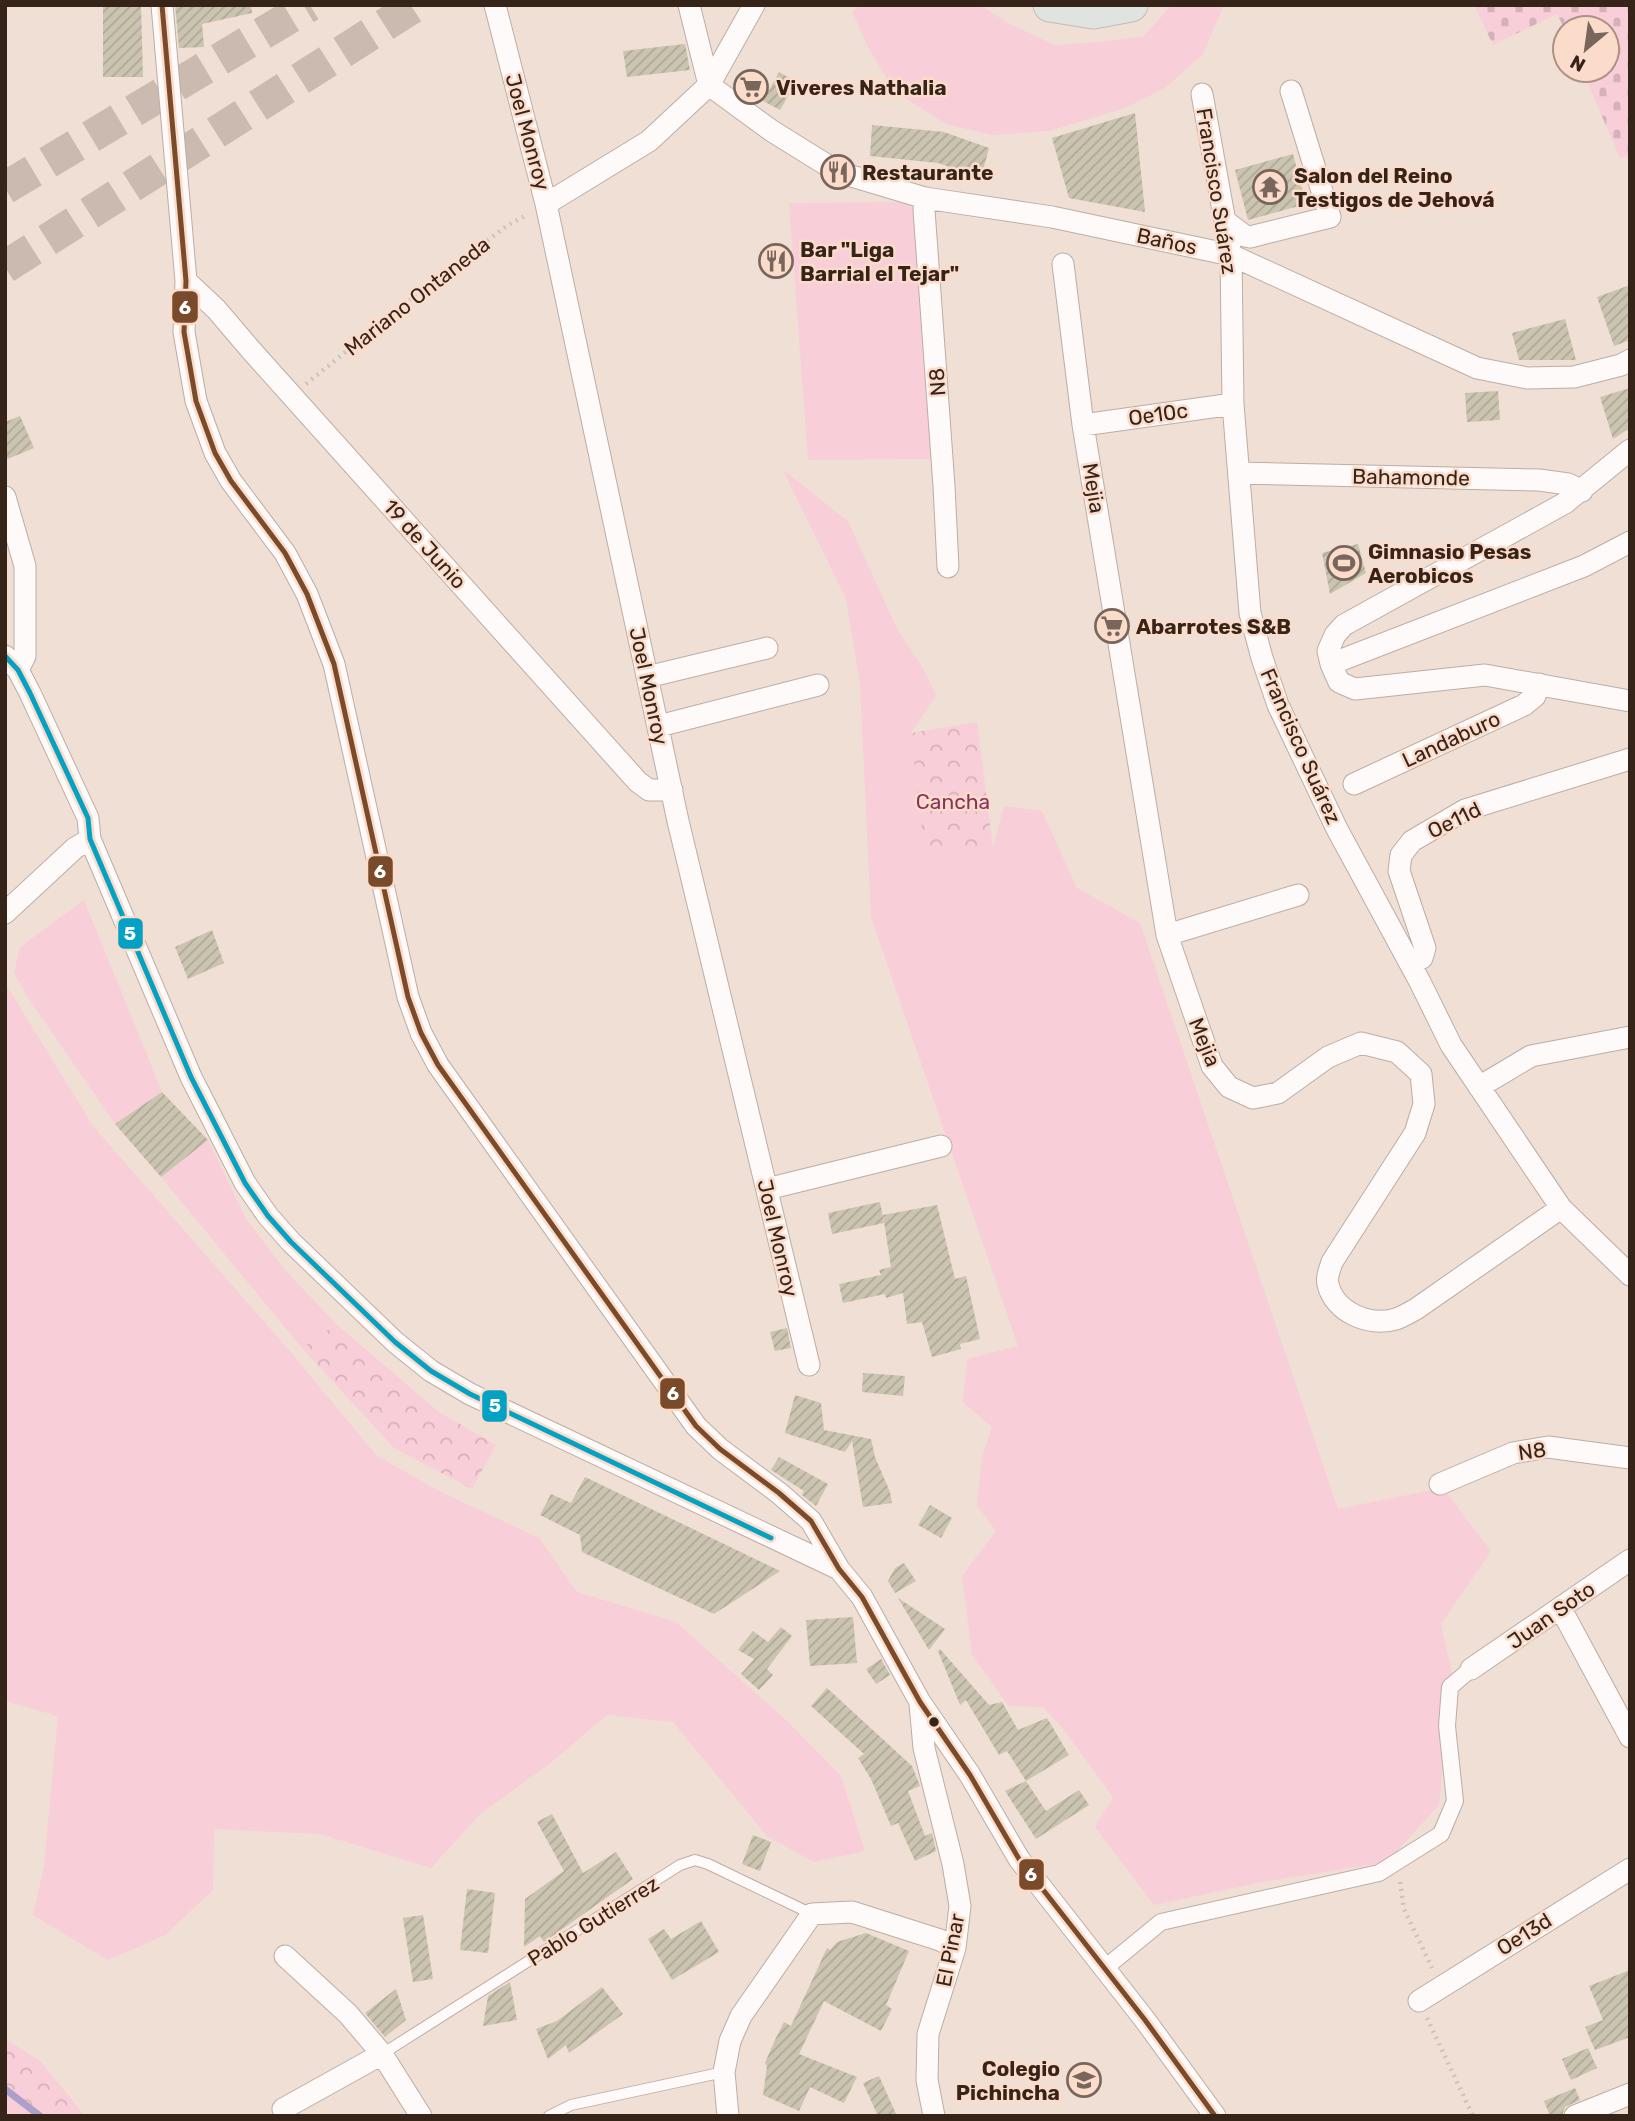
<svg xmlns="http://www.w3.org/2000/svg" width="1635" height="2121" viewBox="0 0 1635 2121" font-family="Rubik,sans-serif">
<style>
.grass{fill:#f8ced8}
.cemetery{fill:url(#cemetery-stones)}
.park{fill:url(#park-crowns)}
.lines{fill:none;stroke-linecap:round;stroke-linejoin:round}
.stream{stroke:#ac9fcc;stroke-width:7}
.building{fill:url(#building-hatch)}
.primary-tunnel{stroke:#cbbaaf;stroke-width:33;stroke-dasharray:33 17;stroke-linecap:butt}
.service-casing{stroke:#bdada3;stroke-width:12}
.pedestrian-casing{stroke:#bdada3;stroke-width:18}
.minor-casing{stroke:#bdada3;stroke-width:23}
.primary-casing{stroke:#c6bcb5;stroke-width:35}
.path{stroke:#cbc3bf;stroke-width:4.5;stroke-dasharray:2 5;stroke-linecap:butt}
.service{stroke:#fdfaf9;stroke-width:10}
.pedestrian{stroke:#fdfaf9;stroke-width:16}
.minor{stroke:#fdfaf9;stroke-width:21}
.primary{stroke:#dfe4e0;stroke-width:33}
.bus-1-casing{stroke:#fbdcca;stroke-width:10}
.bus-2-casing{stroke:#fbdcca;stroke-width:10}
.bus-1{stroke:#7a4b2a;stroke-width:5}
.bus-2{stroke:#03a2c5;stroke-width:5}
.bus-dot{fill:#372419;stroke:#fbdcca;stroke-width:2.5}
.labels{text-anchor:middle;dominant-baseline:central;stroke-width:5;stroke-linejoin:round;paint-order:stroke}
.poi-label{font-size:21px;font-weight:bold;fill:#372419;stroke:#fbdcca;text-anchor:start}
.street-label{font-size:21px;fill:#372419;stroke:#fbdcca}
.park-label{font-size:21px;fill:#89305e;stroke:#fbdcca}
.line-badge{stroke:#fbdcca;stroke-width:2.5}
.badge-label{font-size:19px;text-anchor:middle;font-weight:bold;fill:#fff}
</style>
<defs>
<pattern id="cemetery-stones" width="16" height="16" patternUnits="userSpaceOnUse" patternTransform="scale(1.75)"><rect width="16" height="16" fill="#f8ced8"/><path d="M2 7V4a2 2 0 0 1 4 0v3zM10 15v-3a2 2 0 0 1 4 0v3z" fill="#d5b1b9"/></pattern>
<pattern id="park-crowns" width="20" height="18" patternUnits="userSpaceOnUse" patternTransform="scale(1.75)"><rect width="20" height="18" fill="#f8ced8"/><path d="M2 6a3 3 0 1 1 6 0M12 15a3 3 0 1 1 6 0" fill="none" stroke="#d5b1b9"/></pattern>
<pattern id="building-hatch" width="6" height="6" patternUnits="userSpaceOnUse" patternTransform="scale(1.75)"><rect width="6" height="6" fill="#cac4b0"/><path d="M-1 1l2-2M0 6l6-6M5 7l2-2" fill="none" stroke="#aea897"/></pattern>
</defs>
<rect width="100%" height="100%" fill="#f0dfd5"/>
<path class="grass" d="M862,5H980L1008,23L1054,45L1100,42L1144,36L1172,5H1224L1203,54L1165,88L1125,108L1049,131L993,135L946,124L894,91L867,45L852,11Z
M917,202L942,459L808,460L789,203Z
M783,470L848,521L896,627L923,668L936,695L911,733L993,847L1004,806L1042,811L1077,888L1140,923L1338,1509L1443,1488L1491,1551L1441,1624L1452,1673L1439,1805L1387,1862L1262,1882L1154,1905L1095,1827L1113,1797L1064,1730L1043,1707L1009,1706L972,1655L962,1576L996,1531L977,1505L982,1457L992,1427L963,1402L967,1359L1018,1346L871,917L860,683L846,599Z
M84,900L162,1092L115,1124L27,996L14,973L20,947Z
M5,983L93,1126L288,1349L377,1456L439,1491L539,1538L577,1592L676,1622L786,1720L841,1776L865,1851L814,1862L767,1836L673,1722L607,1715L548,1765L480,1814L431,1868L320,1834L214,1829L213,1890L165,1935L108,1960L33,1915L44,1866L58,1716L5,1701Z
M208,1140L246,1219L285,1270L336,1324L302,1348L161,1177Z"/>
<path class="cemetery" d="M1474,5H1630V155L1620,158L1582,70H1607V28H1565V30L1557,14L1493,45Z"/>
<path class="park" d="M977,722L993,847H924L911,733Z
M336,1324L439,1412L496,1445L472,1489L394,1448L302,1348Z
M5,2039L40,2061L85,2116H5Z"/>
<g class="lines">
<path class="stream" d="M5,2089L40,2116"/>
</g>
<path class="building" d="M103,5H141L143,77H103Z
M175,5H251L252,13L202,24L204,47L179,48Z
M685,44L690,70L627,77L623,51Z
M779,72L796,82L780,110L763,101Z
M1135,113L1145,212L1069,198L1052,138Z
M872,125L944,132L989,148L981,178L938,163L870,156Z
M1293,154L1306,204L1248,220L1235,170Z
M1630,285V340L1614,346L1597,297Z
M1565,319L1576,360H1519L1512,333Z
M1630,388V428L1613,439L1600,397Z
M1498,391L1500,420L1467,422L1465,393Z
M20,416L34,448L5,460V422Z
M1358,544L1366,573L1330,594L1322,553Z
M212,930L224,963L188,979L175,947Z
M162,1092L208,1140L161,1177L115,1124Z
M880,1202L884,1223L832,1234L828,1213Z
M937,1205L955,1279L966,1276L980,1339L960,1344L961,1349L932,1357L922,1322L907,1324L903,1293L886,1298L885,1294L843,1303L839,1284L881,1275L879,1270L891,1267L883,1215Z
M787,1328L791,1348L775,1351L770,1332Z
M863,1373L905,1376L903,1396L862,1392Z
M795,1395L821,1403L824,1430L871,1439L875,1457L890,1492L892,1503L863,1507L852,1441L845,1452L785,1433Z
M779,1457L828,1484L816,1506L802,1495L804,1491L771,1470Z
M585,1477L780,1571L714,1614L582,1552L580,1535L540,1515L551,1494L571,1503Z
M930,1505L952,1518L941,1538L918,1525Z
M904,1563L916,1581L895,1593L888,1581L895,1568Z
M898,1598L945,1629L929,1650Z
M853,1617L857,1663L810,1666L806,1620Z
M781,1627L792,1636L767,1669L773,1675L759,1690L741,1674L754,1659L738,1650L753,1631L768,1642Z
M940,1649L989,1705L1002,1702L1018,1730L1047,1718L1069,1755L1026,1781L1046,1811L1079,1790L1089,1805L1036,1839L1005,1791L1026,1781L1007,1751L999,1755L966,1700L960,1705L938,1651Z
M881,1659L890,1675L876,1684L866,1669Z
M827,1688L912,1766L920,1786L908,1791L925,1836L932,1833L936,1851L915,1861L898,1823L891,1826L871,1779L858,1758L864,1754L811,1706Z
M552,1814L583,1873L616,1852L633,1879L544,1942L540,1936L524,1947L525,1899L564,1871L537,1822Z
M753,1835L771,1842L760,1871L742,1864Z
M467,1889L495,1893L488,1953L460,1950Z
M423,1915L433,1979L413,1982L403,1918Z
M701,1921L719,1952L672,1980L648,1939L664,1929L671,1939Z
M866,1933L909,1951L886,2005L892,2009L881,2031L824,2001L799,2054L857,2077L844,2103L810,2087L799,2111L763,2095L767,2066L765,2063L774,2042L784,2022L791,2026L827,1948L830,1950L837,1942Z
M1630,1970V2037L1595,2050L1585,2027L1603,2020L1589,1986Z
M510,1982L517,2020L483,2026L488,1996Z
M602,1987L623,2014L569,2053L566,2045L548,2059L536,2029L557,2021Z
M396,1989L406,2020L385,2037L365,2013Z
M1588,2048L1597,2068L1571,2080L1562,2059Z
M879,2076L897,2116H878L863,2083Z
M1575,2088L1580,2100L1565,2107L1562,2116H1550L1544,2101Z"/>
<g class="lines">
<path class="primary-tunnel" d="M5,188L310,5
M5,267L416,5"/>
<g class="service-casing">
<path id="service" d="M382,2054L680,1865L695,1860L708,1864L812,1914
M549,2116L571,2105L724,2072"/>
</g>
<g class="pedestrian-casing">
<path id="pedestrian" d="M1105,1968L1161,1922L1379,1873L1441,1834L1455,1801L1447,1726L1450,1687L1471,1669"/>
</g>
<g class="minor-casing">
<path id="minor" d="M162,5L186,281L184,332L196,401L215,453L231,481L285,553L307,594L334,664L408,997L421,1033L438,1065L696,1426L720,1449L779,1493L811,1521L839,1569L862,1597L920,1702L970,1775L1019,1859L1145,2020L1215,2116
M495,5L546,204L678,821L809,1365
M689,5L709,85
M709,85L772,131L838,172L925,198L1052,217L1231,255L1477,368L1527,378L1574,377L1621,365L1630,360
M1202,94L1231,255L1233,404L1250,613L1262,658L1278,705L1337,829L1420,982L1451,1045L1561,1208L1630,1275
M925,198L924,210L944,486L948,567
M546,204L649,141L709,85L754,5
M1225,221L1245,236L1250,237L1330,217L1291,91
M1063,264L1083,425L1167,935L1212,1066L1229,1087L1253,1098L1278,1093L1328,1057L1361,1043L1397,1052L1421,1074L1424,1104L1415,1133L1332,1262C1330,1269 1326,1277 1328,1284C1334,1312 1369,1327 1396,1319C1402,1317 1409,1313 1416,1309L1561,1208
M186,281L216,309L250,349L638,782L649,790H672
M1083,425L1233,404
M1630,450L1565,503L1344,625L1335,635L1328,651L1331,664L1339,682L1355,689L1485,675L1630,701
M1239,473L1539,480L1568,484L1582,491
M5,497L25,566V656L18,670
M5,656L18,670L30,693L88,818L90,839L191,1077L245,1183L268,1216L291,1242L395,1342L431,1371L470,1394L839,1569
M1331,664L1584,566L1630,542
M647,677L767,648
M659,726L818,685
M1354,784L1524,705L1535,696L1539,684
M5,913L75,848L90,839
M1167,935L1298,895
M1410,963L1422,958L1425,948L1399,871L1401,855L1412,841L1465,810L1630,759
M1479,1087L1531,1056L1630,1037
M767,1189L941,1146
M1440,1484L1513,1453L1548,1447L1630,1458
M1561,1609L1630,1737
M1471,1669L1630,1560
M920,1704L924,1748L953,1864L960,1906L955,1948L928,2034L927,2080L934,2116
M285,1956L348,2014L382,2054L421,2116
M1419,2001L1630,1869
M283,2109L382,2054
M728,2116L724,2072L730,2041L741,2016L812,1914L852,1912L940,1940L955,1948
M1575,2116L1630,2094"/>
</g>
<g class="primary-casing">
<path id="primary" d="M1050,5L1093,12L1131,5"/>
</g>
<path class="path" d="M306,384L432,282L508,225L527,215
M1400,1882L1404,1909L1432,1968
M1427,2018L1473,2116"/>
<use href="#service" class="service"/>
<use href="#pedestrian" class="pedestrian"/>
<use href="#minor" class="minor"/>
<use href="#primary" class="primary"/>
<g class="bus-1-casing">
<path id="bus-1" d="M162,5L186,281L184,332L196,401L215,453L231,481L285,553L307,594L334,664L408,997L421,1033L438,1065L696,1426L720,1449L779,1493L811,1521L839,1569L862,1597L920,1702L970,1775L1019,1859L1145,2020L1215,2116"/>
</g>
<g class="bus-2-casing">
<path id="bus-2" d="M5,656L18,670L30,693L88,818L90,839L191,1077L245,1183L268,1216L291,1242L395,1342L431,1371L470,1394L771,1538"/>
</g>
<use href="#bus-1" class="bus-1"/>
<use href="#bus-2" class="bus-2"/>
</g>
<defs>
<g id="supermarket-ring" transform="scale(1.75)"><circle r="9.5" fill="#fbdcca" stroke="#78655b" stroke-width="1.5"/><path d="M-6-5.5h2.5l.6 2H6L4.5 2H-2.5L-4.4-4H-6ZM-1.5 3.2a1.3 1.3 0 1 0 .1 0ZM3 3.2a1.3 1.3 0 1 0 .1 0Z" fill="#78655b"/></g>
<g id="restaurant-ring" transform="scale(1.75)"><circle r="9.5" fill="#fbdcca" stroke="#78655b" stroke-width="1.5"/><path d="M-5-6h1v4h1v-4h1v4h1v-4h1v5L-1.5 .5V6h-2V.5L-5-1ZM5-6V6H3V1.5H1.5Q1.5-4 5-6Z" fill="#78655b"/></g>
<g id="temple-ring" transform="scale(1.75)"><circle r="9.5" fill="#fbdcca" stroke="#78655b" stroke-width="1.5"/><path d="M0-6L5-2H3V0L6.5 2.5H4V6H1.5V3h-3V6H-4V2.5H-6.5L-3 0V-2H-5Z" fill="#78655b"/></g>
<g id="stadium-ring" transform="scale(1.75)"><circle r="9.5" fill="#fbdcca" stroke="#78655b" stroke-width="1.5"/><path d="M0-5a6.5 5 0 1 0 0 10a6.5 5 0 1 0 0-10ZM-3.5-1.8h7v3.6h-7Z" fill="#78655b"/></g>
<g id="school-ring" transform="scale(1.75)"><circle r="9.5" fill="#fbdcca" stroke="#78655b" stroke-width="1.5"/><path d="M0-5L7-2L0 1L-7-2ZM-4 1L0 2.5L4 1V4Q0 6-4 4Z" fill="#78655b"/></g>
</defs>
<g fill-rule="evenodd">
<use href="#supermarket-ring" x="751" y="87"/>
<use href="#restaurant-ring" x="838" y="172"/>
<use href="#temple-ring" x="1270" y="187"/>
<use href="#restaurant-ring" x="776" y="261"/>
<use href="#stadium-ring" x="1344" y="563"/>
<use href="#supermarket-ring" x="1112" y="626"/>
<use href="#school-ring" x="1084" y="2080"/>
</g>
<circle class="bus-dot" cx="934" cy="1722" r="6"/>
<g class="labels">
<g class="poi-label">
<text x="776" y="87">Viveres Nathalia</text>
<text x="862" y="172">Restaurante</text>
<text x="1294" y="175">Salon del Reino<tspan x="1294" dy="24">Testigos de Jehová</tspan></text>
<text x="800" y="249">Bar "Liga<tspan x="800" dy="24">Barrial el Tejar"</tspan></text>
<text x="1368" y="551">Gimnasio Pesas<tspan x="1368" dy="24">Aerobicos</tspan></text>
<text x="1136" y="626">Abarrotes S&amp;B</text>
<text x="1060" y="2068" text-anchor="end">Colegio<tspan x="1060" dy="24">Pichincha</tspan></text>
</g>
<g class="street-label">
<text transform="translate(528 132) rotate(75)">Joel Monroy</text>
<text transform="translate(1217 191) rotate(81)">Francisco Suárez</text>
<text transform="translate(1167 241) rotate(12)">Baños</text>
<text transform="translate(417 296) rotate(-38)">Mariano Ontaneda</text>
<text transform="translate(937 382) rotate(-94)">N8</text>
<text transform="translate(1158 414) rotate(-8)">Oe10c</text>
<text transform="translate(1411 477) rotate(1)">Bahamonde</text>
<text transform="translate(1094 488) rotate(81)">Mejia</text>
<text transform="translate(425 544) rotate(48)">19 de Junio</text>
<text transform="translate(649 686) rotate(78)">Joel Monroy</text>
<text transform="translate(1451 739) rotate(-25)">Landaburo</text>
<text transform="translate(1301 746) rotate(66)">Francisco Suárez</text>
<text transform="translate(1454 820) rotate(-26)">Oe11d</text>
<text transform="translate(1205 1042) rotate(68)">Mejia</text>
<text transform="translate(778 1238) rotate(77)">Joel Monroy</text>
<text transform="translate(1532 1451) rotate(-8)">N8</text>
<text transform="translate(1551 1615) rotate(-35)">Juan Soto</text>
<text transform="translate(593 1921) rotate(-32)">Pablo Gutierrez</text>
<text transform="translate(1524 1934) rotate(-32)">Oe13d</text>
<text transform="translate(950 1950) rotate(-79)">El Pinar</text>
</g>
<g class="park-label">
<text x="953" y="801">Cancha</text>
</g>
</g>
<g class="line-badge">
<rect x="171" y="290" width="28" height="34" rx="7" fill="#7a4b2a"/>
<rect x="367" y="855" width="27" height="33" rx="7" fill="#7a4b2a"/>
<rect x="117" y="917" width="27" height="33" rx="7" fill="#03a2c5"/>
<rect x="659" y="1377" width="27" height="33" rx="7" fill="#7a4b2a"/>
<rect x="481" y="1389" width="27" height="34" rx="7" fill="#03a2c5"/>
<rect x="1018" y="1858" width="27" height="33" rx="7" fill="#7a4b2a"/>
</g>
<g class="badge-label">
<text x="185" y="314">6</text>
<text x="380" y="878">6</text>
<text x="130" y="940">5</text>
<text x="673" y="1400">6</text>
<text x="495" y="1412">5</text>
<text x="1031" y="1881">6</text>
</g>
<rect width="1635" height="2121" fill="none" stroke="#372419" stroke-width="14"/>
<g transform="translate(1586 49) rotate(209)"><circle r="33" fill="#fbdcca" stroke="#ad9283" stroke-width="2"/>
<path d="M0-5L12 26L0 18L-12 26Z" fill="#78655b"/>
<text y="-10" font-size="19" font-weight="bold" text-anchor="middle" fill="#372419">N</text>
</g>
</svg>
